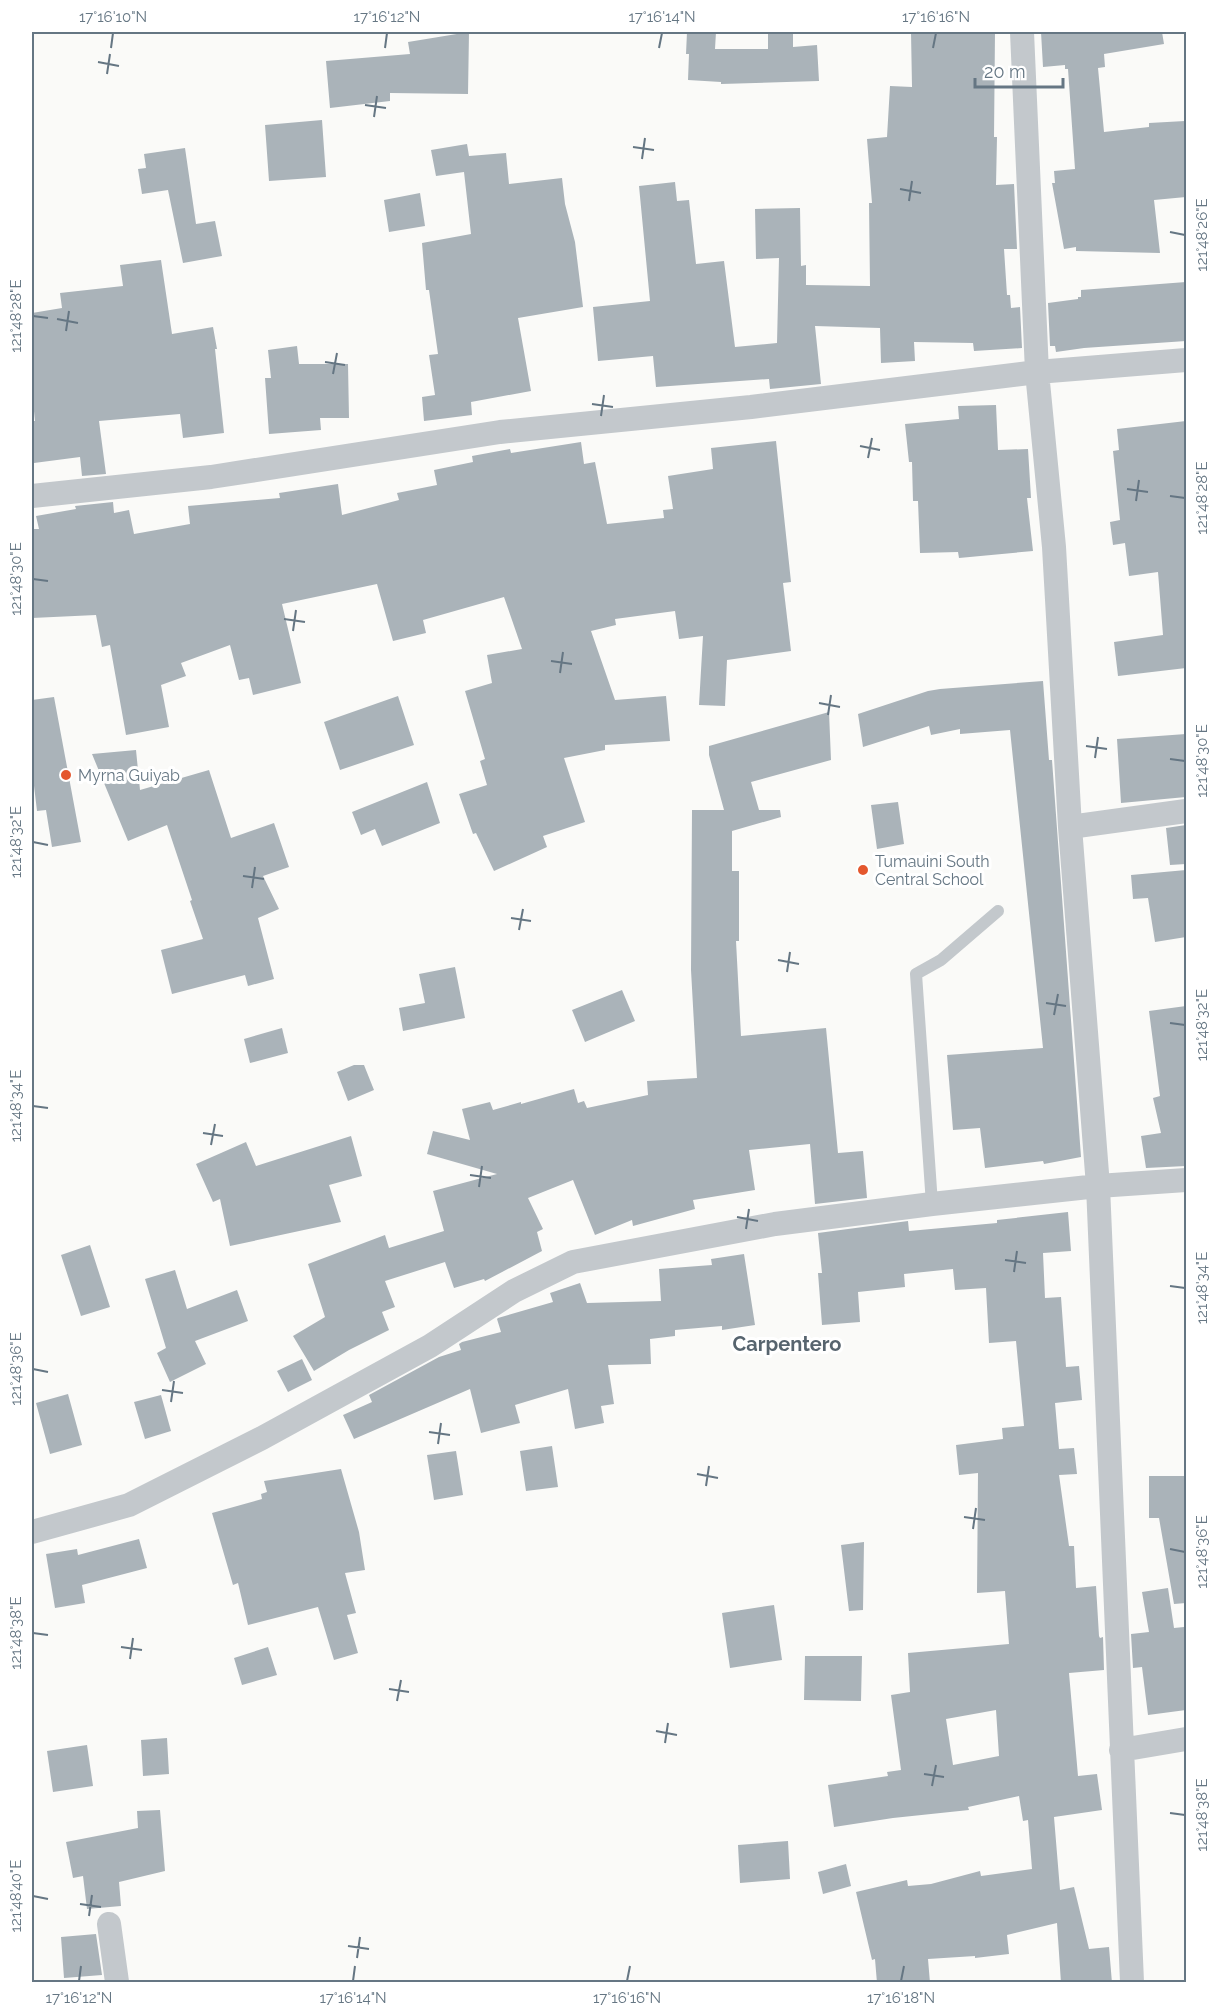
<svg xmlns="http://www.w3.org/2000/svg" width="1218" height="2014" viewBox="0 0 1218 2014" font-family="Raleway,sans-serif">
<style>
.building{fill:#aab3b9;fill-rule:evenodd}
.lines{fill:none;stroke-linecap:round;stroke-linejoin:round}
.service{stroke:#c3c8cc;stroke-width:12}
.minor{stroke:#c3c8cc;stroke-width:24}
.ticks{fill:none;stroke:#657683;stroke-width:2}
.poi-dot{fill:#e4572e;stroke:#fff;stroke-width:2}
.labels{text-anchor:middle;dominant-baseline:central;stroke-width:6;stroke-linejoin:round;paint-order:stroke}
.poi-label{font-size:16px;fill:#657683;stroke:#fff;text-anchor:start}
.quarter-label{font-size:20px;font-weight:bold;fill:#57646e;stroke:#fff}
.neatline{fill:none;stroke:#657683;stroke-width:2}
.ticks-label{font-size:15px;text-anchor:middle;fill:#657683}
</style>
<rect width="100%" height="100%" fill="#fafaf8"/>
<path class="building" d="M469,32L468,94L390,93V101L330,108L326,61L410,54L408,42Z
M687,32H716L715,49H768V32H793V47L817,45L819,81L721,84V82L688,80L689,54H686Z
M911,32H995L994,137H997L996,185L1014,184L1017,249H1004L1007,295H1010L1011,308L1020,307L1022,348L974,351L973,343L914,342L915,361L881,363L880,328L815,326L821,384L770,389L769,379L656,387L653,356L598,361L593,307L650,301L639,186L675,182L677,201L689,200L696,264L724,261L735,347L777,343L779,258L756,259L755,209L800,208L801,266L806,265V285L870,286L869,203H872L867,139L887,137L890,86L912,87Z
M1041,32H1162L1164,44L1104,54L1105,67L1098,68L1104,132L1149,127V123L1185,121L1186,197L1154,200L1160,253L1076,251V247L1064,249L1052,183H1055L1054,171L1075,169L1068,69H1065V65L1043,67Z
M322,120L326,177L269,181L265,125Z
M467,144L469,156L506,153L509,184L562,178L565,204L575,242L583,307L518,318L531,391L471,402L472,415L424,421L422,397L435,395L429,355L438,354L429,290H426L422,243L471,234L464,172L436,176L431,150Z
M185,148L196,224L215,221L222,256L183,263L168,190L142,194L138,169L146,168L144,154Z
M420,193L425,226L389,232L384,200Z
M161,260L172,334L213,327L217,349H215L224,433L183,438L180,414L99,421L106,474L82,476L80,457L34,463L32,441V421H35L32,392V313L62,308L60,293L123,286L120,265Z
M1186,282V341L1084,348L1056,352L1055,346H1050L1048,303L1078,299V297H1081V290Z
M297,346L299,364H348L349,418H320L321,430L269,434L265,378H271L268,350Z
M996,405L998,450L1028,449L1031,498H1027L1033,551L959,558L958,552L920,553L918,501H913L912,462H909L905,424L959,419L958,406Z
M1186,421V668L1118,676L1114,642L1163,635L1158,572L1129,576L1125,543L1113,545L1110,522L1120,520L1113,451L1119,450L1117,429Z
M776,441L791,582L783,583L791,651L727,660L725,706L699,705L703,636L679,639L675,611L615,619L616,625L591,631L615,700L666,696L670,741L605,745V750L564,758L585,822L543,836L547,847L494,871L476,833L473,834L459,794L487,785L480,761L485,759L465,691L492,683L487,655L522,649L504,597L423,620L426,633L393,641L377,584L282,604L301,683L253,695L249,678L239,680L230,645L181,663L186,676L161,685L169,727L126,735L110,645L102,647L96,615L32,618V529H39L36,516L76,509L75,506L113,502L114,513L129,510L134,534L190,524L188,506L280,498L279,493L338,484L342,515L399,500L397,493L437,485L434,470L473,462L472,456L510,449L511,453L581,442L584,464L595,462L607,524L664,518L663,510L673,509L668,476L713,469L711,448Z
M1043,681L1049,760H1052L1081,1157L1044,1164L1043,1161L985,1168L980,1128L953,1130L947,1055L1043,1048L1010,730L960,734V729L931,735L929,726L863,747L858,714L928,691L940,689Z
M398,696L414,745L340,770L324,722Z
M54,697L81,842L52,847L46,810L37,811L32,769V700Z
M829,712L831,760L751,782L759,810H780L781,817L732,831V871H739V941H736L741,1036L826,1028L838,1153L863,1151L867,1198L815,1204L810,1144L749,1150L755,1190L693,1200L695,1209L633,1226L632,1220L595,1235L573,1180L528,1198L543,1229L537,1232L542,1251L485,1281L484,1279L454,1288L445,1262L385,1281L395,1307L382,1312L389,1330L349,1350L314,1371L293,1336L325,1317L308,1264L385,1235L389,1248L444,1231L433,1191L497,1174L427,1154L433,1131L470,1140L462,1109L490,1102L493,1110L521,1102V1104L574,1089L578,1103L584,1101L587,1108L648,1095L647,1081L697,1078L691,970L692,810H724L709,755V746Z
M1186,734V797L1121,803L1117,739Z
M136,750L140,790L209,770L231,838L274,823L289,867L263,876L279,909L258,918L274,979L248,986L245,975L172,994L161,950L203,939L190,901L192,900L167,825L128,841L92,754Z
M427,782L440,823L382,846L375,829L361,835L352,812Z
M898,802L904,844L877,849L871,805Z
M1186,825V864L1170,865L1166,828Z
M1186,870V937L1155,942L1148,898L1133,899L1131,875Z
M455,967L465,1018L403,1031L399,1008L425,1003L419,974Z
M622,990L635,1021L585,1042L572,1010Z
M1186,1006V1166L1146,1168L1141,1136L1161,1133L1153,1098L1160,1096L1149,1011Z
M282,1028L288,1053L250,1063L244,1039Z
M354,1065H364L374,1090L348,1101L337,1072Z
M351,1136L362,1176L329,1185L341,1222L230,1246L220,1199L213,1202L196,1164L246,1142L256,1166Z
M1068,1212L1071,1251L1043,1253L1045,1298L1061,1297L1066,1367L1079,1366L1082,1400L1055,1403L1059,1449L1074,1448L1077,1474L1059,1475L1069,1546H1074L1076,1588L1096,1586L1099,1636L1100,1638L1103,1637L1104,1670L1069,1673L1078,1776L1097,1774L1102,1810L1054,1817L1060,1890L1074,1887L1089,1949L1109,1947L1112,1983H1061L1057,1923L1007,1935L1009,1954L975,1958V1956L928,1959L930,1983H877L875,1959L872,1960L856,1892L907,1880L908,1886L931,1884L980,1871L981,1876L1032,1869L1028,1820L1023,1821L1019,1796L968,1807L969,1810L893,1818L834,1827L828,1785L888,1776L887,1772L901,1770L891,1695L910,1692L908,1653L1009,1644L1005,1591L977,1593L978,1473L959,1475L956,1445L1003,1439L1002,1428L1024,1426L1016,1341L989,1343L986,1288L955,1290L953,1269L904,1274L905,1287L858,1292L860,1322L822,1325L818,1273H822L818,1233L908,1221L909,1231L997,1223V1220ZM996,1710L999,1756L953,1765L946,1719Z
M90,1245L110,1307L81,1316L61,1255Z
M744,1254L755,1325L722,1330V1326L675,1330V1336L650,1339L651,1364L608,1365L614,1404L601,1406L604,1423L575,1429L568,1389L515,1405L520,1423L481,1433L470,1389L354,1439L343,1415L372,1402L369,1395L439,1357L461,1350L459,1344L462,1342L501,1332L497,1319L498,1318L553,1302L550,1293L580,1283L587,1303L661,1301L659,1269L712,1265L711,1259Z
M175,1270L187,1309L237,1290L248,1321L195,1341L206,1364L170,1382L157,1353L166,1348L145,1279Z
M302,1359L312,1380L288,1392L277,1371Z
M68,1394L82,1445L50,1454L36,1403Z
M161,1395L171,1431L145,1439L134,1402Z
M552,1446L558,1487L526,1491L520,1451Z
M456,1451L463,1495L434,1500L427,1455Z
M341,1469L359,1532L365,1570L345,1573L356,1613L347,1615L358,1653L334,1660L318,1607L248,1625L238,1583L233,1585L212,1513L262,1499L261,1494L267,1492L264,1481Z
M1149,1476H1185L1186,1603L1174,1604L1159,1518H1149Z
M139,1539L147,1568L82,1585L85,1603L55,1608L46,1554L77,1549L78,1555Z
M864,1542L863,1610L849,1611L841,1545Z
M1168,1588L1174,1628L1184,1627L1186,1646V1710L1148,1715L1142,1667L1133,1668L1131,1634L1149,1632L1142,1592Z
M774,1605L782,1660L730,1668L722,1613Z
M268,1647L277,1675L242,1685L234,1658Z
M805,1656H862L861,1701L804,1700Z
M167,1738L169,1774L143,1776L141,1740Z
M87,1745L93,1786L53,1792L47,1751Z
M160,1810L165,1871L119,1882L121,1906L87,1909L83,1876L73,1878L66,1842L138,1828L137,1811Z
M788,1841L790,1879L740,1883L738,1845Z
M846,1864L851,1886L823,1894L818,1872Z
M96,1934L102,1975L64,1978L61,1937Z"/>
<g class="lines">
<path class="service" d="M932,1204L916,974L941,960L998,911"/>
<path class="minor" d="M1022,32L1037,372L1054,547L1070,827
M32,496L211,477L500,432L751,407L1037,372L1186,360
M32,1532L129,1505L262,1438L430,1346L514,1291L573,1262L775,1224L932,1204L1098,1186L1186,1180
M1121,1750L1186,1739
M109,1924L117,1982
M1132,1982L1098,1186L1070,827L1186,811"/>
</g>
<path class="ticks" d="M111,48L113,33M385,48L387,33M659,48L662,33M933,48L936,33M98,62L119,66M107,74L110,54M365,105L386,108M374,117L377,96M633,147L654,150M642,159L645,138M900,189L921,193M909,201L912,181M1170,232L1185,235M33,316L48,318M57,319L78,323M66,331L69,311M325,362L345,365M333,374L337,353M592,404L613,407M601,416L604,395M860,446L880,450M868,458L872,438M1127,489L1148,492M1170,496L1185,498M1136,501L1139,480M33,579L48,581M284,619L305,622M293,631L296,610M551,661L572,664M560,673L563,652M819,703L840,707M828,715L831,695M1086,746L1107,749M1095,758L1098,737M1170,759L1185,761M33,842L48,845M243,876L264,879M252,888L255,867M511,918L531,921M519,930L523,909M778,960L799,964M787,972L790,952M1046,1003L1066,1006M1054,1015L1058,994M1170,1023L1185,1025M33,1106L48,1108M203,1133L223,1136M211,1145L215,1124M470,1175L491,1178M479,1187L482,1166M737,1217L758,1221M746,1229L749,1209M1005,1260L1026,1263M1014,1272L1017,1251M1170,1286L1185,1288M33,1369L48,1372M162,1390L183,1393M171,1402L174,1381M429,1432L450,1435M438,1444L441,1423M697,1474L718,1478M706,1486L709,1466M964,1517L985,1520M973,1529L976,1508M1170,1549L1185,1552M33,1633L48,1635M121,1647L142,1650M130,1659L133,1638M389,1689L409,1692M397,1701L401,1680M656,1731L677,1735M665,1743L668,1723M924,1774L944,1777M932,1786L936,1765M1170,1813L1185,1815M33,1896L48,1899M80,1904L101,1907M89,1916L92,1895M348,1946L369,1949M357,1958L360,1937M79,1981L81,1966M353,1981L355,1966M627,1981L630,1966M901,1981L904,1966"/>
<g class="poi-dot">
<circle cx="66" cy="775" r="6"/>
<circle cx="863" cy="870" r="6"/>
</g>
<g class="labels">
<g class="poi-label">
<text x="78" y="775">Myrna Guiyab</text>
<text x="875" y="861">Tumauini South<tspan x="875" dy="18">Central School</tspan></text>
</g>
<g class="quarter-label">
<text x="787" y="1344">Carpentero</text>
</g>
</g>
<rect width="1218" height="2014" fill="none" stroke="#ffffff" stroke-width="66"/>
<path d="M975 78v9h88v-9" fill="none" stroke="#657683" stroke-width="3"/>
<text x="984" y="78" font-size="18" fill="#657683" stroke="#ffffff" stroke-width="4.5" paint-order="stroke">20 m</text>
<rect x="33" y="33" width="1152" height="1948" class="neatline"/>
<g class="ticks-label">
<text x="113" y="22">17°16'10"N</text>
<text x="387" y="22">17°16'12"N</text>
<text x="662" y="22">17°16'14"N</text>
<text x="936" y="22">17°16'16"N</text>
<text transform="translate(1202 235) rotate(-90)" y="5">121°48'26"E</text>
<text transform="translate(16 316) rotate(-90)" y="5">121°48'28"E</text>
<text transform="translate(1202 498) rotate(-90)" y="5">121°48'28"E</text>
<text transform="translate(16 579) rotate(-90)" y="5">121°48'30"E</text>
<text transform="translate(1202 761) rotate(-90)" y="5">121°48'30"E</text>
<text transform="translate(16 842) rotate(-90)" y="5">121°48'32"E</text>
<text transform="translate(1202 1025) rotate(-90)" y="5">121°48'32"E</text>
<text transform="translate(16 1106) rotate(-90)" y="5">121°48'34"E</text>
<text transform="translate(1202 1288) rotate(-90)" y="5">121°48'34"E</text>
<text transform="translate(16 1369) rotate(-90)" y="5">121°48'36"E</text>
<text transform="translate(1202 1552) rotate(-90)" y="5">121°48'36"E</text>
<text transform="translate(16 1633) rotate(-90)" y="5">121°48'38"E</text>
<text transform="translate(1202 1815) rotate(-90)" y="5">121°48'38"E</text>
<text transform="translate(16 1896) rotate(-90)" y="5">121°48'40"E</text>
<text x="79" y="2003">17°16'12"N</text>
<text x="353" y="2003">17°16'14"N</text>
<text x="627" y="2003">17°16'16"N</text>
<text x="901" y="2003">17°16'18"N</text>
</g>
</svg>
